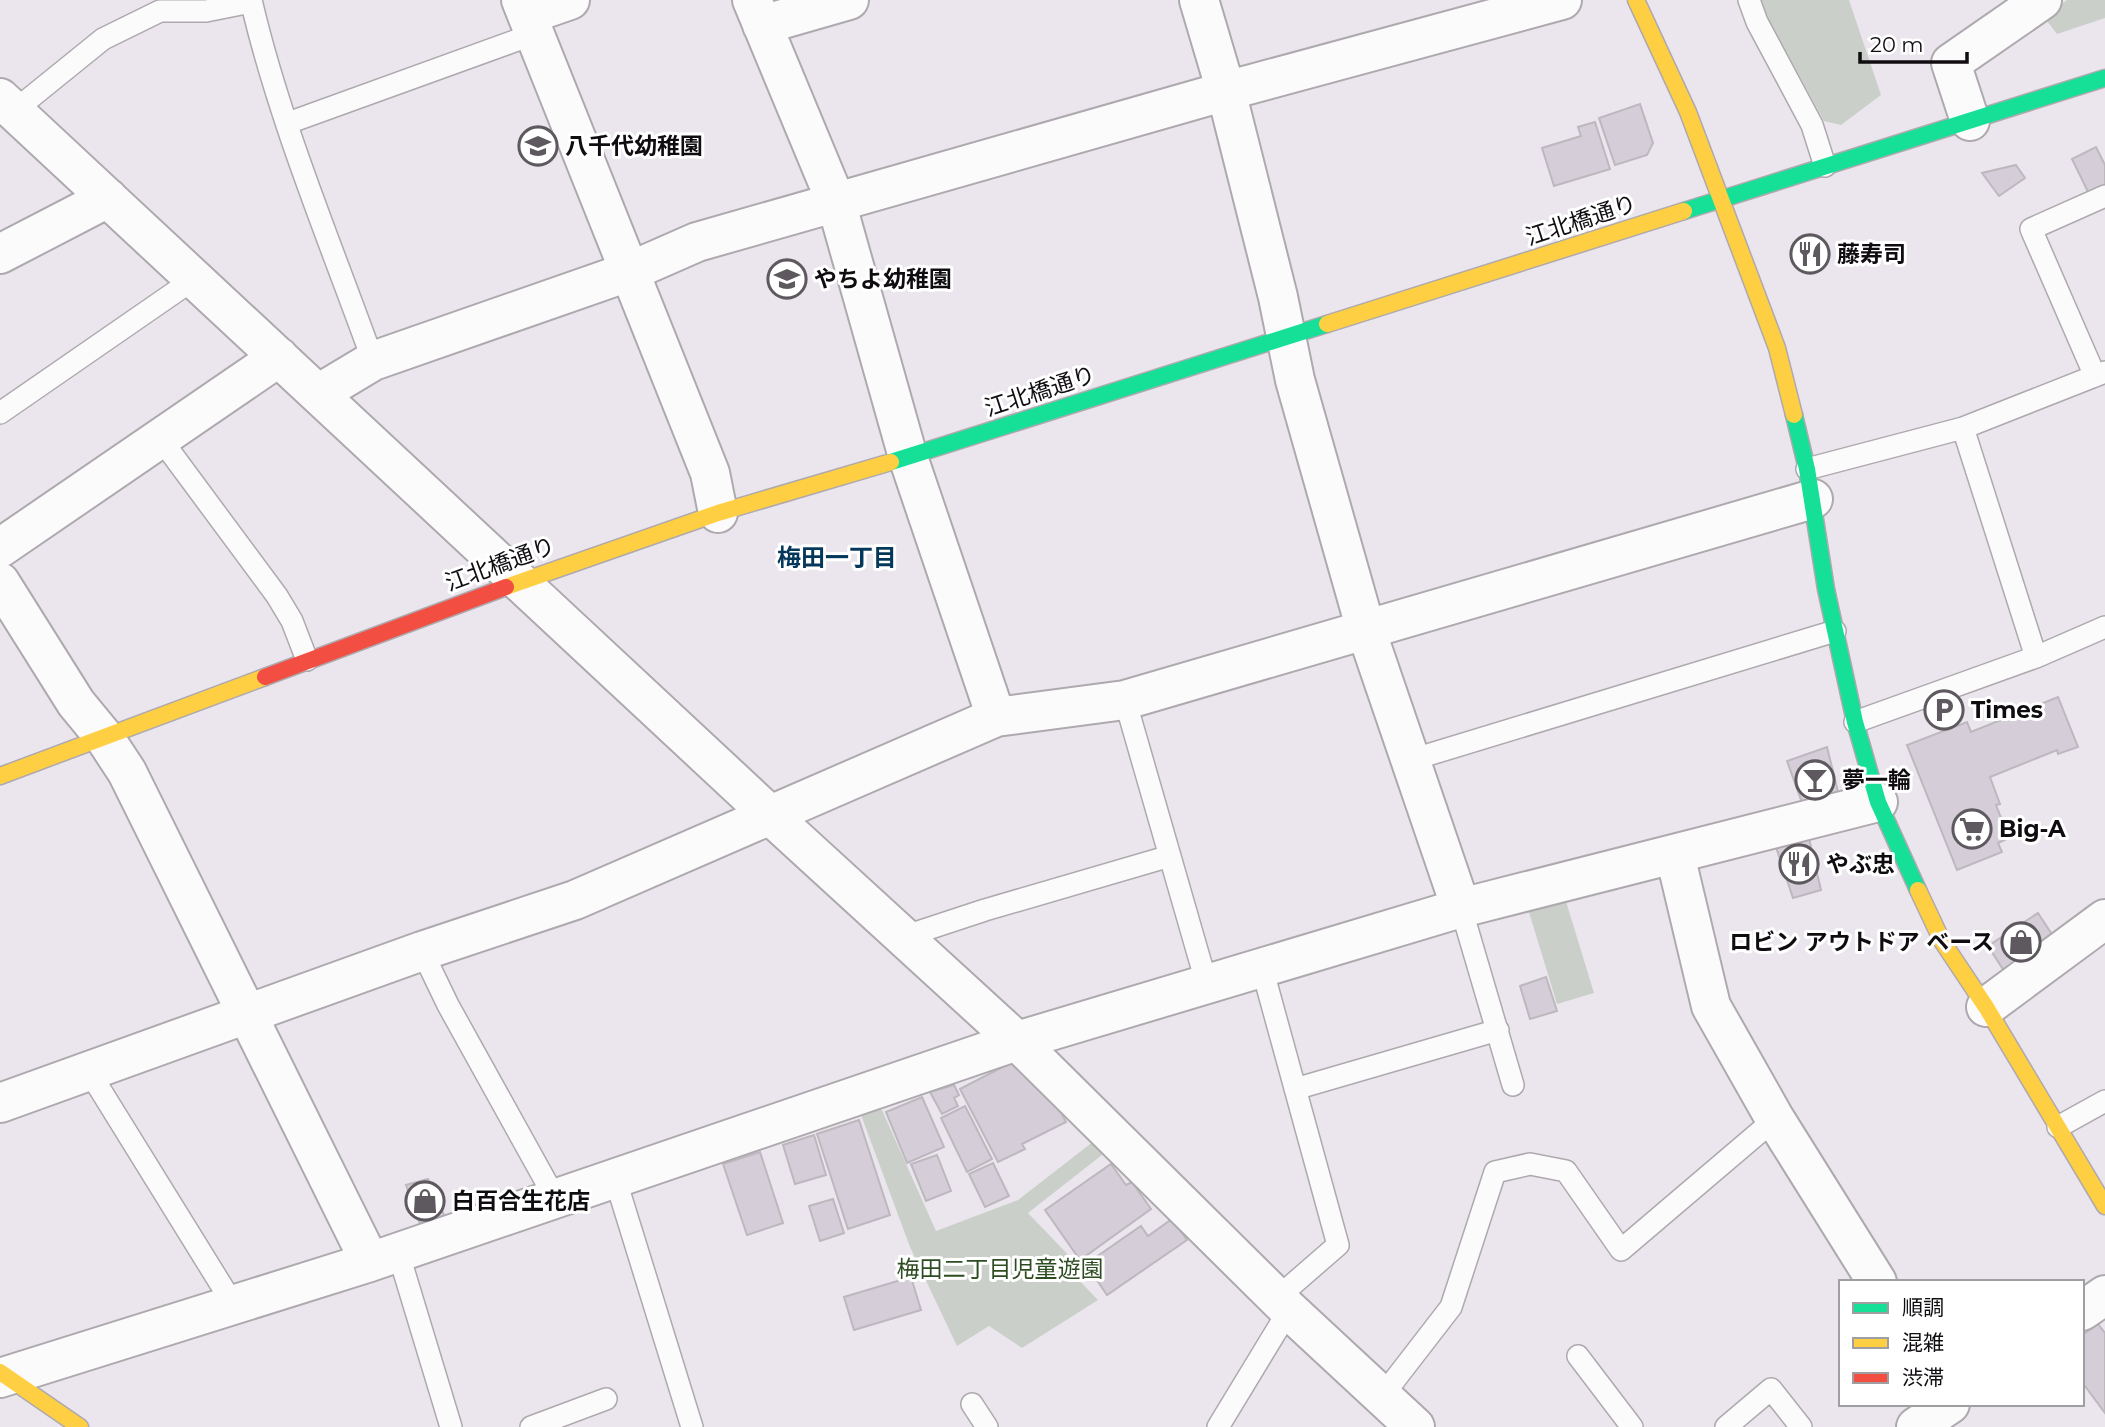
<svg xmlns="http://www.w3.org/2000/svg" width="2105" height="1427" viewBox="0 0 2105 1427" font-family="Montserrat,'Noto Sans JP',sans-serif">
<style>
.green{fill:#cad0c9}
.building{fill:#d5ced8;stroke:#bcb8be;stroke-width:2}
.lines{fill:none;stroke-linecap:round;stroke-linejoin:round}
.lane-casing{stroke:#ada9ae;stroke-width:24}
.street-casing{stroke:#ada9ae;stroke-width:42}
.fast-casing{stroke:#ada9ae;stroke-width:19}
.slow-casing{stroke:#ada9ae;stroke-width:19}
.jam-casing{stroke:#ada9ae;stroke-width:19}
.lane{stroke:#fcfbfc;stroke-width:21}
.street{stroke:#fcfbfc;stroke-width:38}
.fast{stroke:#16e098;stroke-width:16}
.slow{stroke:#ffcf43;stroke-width:16}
.jam{stroke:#f24e42;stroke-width:16}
.labels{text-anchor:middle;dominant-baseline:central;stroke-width:6;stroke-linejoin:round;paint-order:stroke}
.poi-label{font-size:23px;font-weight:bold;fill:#100d11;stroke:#fff;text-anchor:start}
.street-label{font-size:23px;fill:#100d11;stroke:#fff}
.park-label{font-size:23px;fill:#2d4c21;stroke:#fff}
.neighbourhood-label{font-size:24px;font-weight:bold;fill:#05375b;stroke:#fff}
</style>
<rect width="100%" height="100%" fill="#ebe6ed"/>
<path class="green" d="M1758,0H1849L1881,95L1841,125L1824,121Z
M2067,0H2105V18L2057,34L2044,17Z
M1565,898L1594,993L1557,1004L1528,909Z
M881,1108L936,1231L1018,1200L1094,1141L1107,1151L1028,1213L1078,1265L1074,1275L1098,1300L1022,1348L989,1326L957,1346L910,1247L861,1115Z"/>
<path class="building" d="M1640,104L1653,143L1647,155L1615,165L1599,118Z
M1595,122L1610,169L1554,186L1542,148L1581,136L1578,127Z
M2096,147L2105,165V186L2089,194L2072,159Z
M2016,165L2025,178L1999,196L1982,173Z
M2058,697L2078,747L2058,754L2057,750L1990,777L2000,804L1996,805L2009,838L1998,843L2002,852L1957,870L1907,745L1967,722L1971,732Z
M1827,747L1840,800L1805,811L1787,761Z
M1807,830L1821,890L1793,898L1773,838Z
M2038,913L2055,939L2006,974L1988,946Z
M1546,977L1557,1011L1530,1019L1520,986Z
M1014,1061L1057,1104L1066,1122L1022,1144L1025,1149L998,1162L960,1089Z
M954,1085L959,1095L954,1098L958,1106L942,1114L930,1092Z
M922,1097L944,1147L907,1163L886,1112Z
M965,1106L992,1159L967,1172L941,1118Z
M859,1120L890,1215L848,1229L817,1134Z
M814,1135L826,1175L795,1184L783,1145Z
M760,1152L783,1223L747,1235L723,1164Z
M937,1155L951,1191L926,1201L911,1164Z
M993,1163L1009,1196L985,1207L969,1174Z
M1111,1164L1126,1185L1132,1182L1151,1209L1080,1260L1045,1210Z
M428,1179L445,1217L420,1224L406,1185Z
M833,1199L844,1233L820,1241L809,1206Z
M1172,1219L1187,1240L1107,1295L1086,1264L1141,1226L1148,1236Z
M911,1277L921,1310L854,1330L844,1297Z
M2098,1324L2105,1333V1413L2082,1382V1335Z"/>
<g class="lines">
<g class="lane-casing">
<path id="lane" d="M251,0C279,121 331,244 373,361
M1749,0L1757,22L1812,125L1825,166
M14,111L103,39L160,11H206L251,2
M288,123L534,34
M2095,376L2031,229L2105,196
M0,413L194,279
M1963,428L2036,657
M160,438L277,596L292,621L307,660
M1807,469L1963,428L2105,372
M1125,700L1207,985
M1855,722L2036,657L2105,627
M1411,760L1835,631
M1461,908L1513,1085
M903,937L985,910L1170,856
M422,951L448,1005L555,1198
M1262,968L1338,1245L1277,1298
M92,1070L98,1086L233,1304
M1295,1089L1498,1030
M2058,1127L2105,1101
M615,1178L692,1427
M398,1252L451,1427
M1578,1356L1632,1427
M1383,1395L1451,1307L1495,1172L1530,1164L1566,1171L1621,1250L1775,1119
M972,1404L987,1427
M531,1427L606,1399
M1218,1427L1289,1310
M1726,1427L1771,1389L1801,1427"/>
</g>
<g class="street-casing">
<path id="street" d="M521,0L710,473L718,513
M752,0L836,202L908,457L996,717
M1199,0L1226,91L1278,297L1295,380L1366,630L1461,908
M527,15L570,0
M762,25L849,0
M0,98L771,816L1017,1041L1289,1310L1415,1427
M1970,121L1951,63L2042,0
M0,254L108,198
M318,394L373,361L631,271L697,242L1226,91L1562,0
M0,548L279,357
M0,582L76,703L104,737L127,772L370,1262
M1675,855L1711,1006L1775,1119L1877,1282
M1986,1007L2105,919
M0,1103L422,951L575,900L996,717L1125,700L1813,499
M2082,1311L2105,1295
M0,1378L370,1262L1017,1041L1461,908L1878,802
M1916,1427L1950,1404"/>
</g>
<g class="fast-casing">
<path id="fast" d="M1684,211L2105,78
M1794,415L1807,469L1826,589L1855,722L1878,802L1918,890
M891,462L1327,324"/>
</g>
<g class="slow-casing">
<path id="slow" d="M1636,0L1688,112L1777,348L1794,415
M1327,324L1684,211
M506,587L718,513L891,462
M0,776L265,677
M1918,890L1942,941L1986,1007L2105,1206
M0,1372L80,1427"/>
</g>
<g class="jam-casing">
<path id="jam" d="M265,677L506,587"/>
</g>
<use href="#lane" class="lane"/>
<use href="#street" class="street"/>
<use href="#fast" class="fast"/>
<use href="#slow" class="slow"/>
<use href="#jam" class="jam"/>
</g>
<defs>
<g id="school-ring" transform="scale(2.0125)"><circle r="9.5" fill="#fff" stroke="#5d595e" stroke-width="1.5"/><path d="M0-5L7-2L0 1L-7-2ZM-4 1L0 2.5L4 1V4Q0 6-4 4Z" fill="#5d595e"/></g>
<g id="restaurant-ring" transform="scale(2.0125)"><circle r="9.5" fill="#fff" stroke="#5d595e" stroke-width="1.5"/><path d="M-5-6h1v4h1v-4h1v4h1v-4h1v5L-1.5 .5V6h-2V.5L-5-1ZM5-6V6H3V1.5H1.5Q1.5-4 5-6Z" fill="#5d595e"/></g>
<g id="parking-ring" transform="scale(2.0125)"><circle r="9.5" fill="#fff" stroke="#5d595e" stroke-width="1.5"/><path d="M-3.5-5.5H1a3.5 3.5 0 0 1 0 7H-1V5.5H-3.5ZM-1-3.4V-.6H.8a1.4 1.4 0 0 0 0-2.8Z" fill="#5d595e"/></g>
<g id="bar-ring" transform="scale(2.0125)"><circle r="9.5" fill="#fff" stroke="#5d595e" stroke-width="1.5"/><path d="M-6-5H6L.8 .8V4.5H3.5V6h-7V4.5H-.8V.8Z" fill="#5d595e"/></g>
<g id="supermarket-ring" transform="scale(2.0125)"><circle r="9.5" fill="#fff" stroke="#5d595e" stroke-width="1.5"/><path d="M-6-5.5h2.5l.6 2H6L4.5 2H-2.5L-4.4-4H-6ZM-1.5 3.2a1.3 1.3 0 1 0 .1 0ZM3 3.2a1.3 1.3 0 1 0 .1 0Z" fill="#5d595e"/></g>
<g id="shop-ring" transform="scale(2.0125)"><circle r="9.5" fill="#fff" stroke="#5d595e" stroke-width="1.5"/><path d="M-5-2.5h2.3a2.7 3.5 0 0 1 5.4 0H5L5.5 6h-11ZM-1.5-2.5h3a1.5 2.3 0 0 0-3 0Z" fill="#5d595e"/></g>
</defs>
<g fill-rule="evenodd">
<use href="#school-ring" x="538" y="146"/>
<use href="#restaurant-ring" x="1810" y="254"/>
<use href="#school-ring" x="787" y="279"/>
<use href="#parking-ring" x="1944" y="710"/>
<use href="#bar-ring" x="1815" y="780"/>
<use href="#supermarket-ring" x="1972" y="829"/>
<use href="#restaurant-ring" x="1799" y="864"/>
<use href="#shop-ring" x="2021" y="942"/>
<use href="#shop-ring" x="425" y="1201"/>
</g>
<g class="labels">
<g class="poi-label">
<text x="565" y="146">八千代幼稚園</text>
<text x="1837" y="254">藤寿司</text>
<text x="814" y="279">やちよ幼稚園</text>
<text x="1971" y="710">Times</text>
<text x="1842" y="780">夢一輪</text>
<text x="1999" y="829">Big-A</text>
<text x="1826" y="864">やぶ忠</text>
<text x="1994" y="942" text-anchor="end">ロビン アウトドア ベース</text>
<text x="452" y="1201">白百合生花店</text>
</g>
<g class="street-label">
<text transform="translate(1581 220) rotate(-18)">江北橋通り</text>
<text transform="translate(1040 391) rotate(-18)">江北橋通り</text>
<text transform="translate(500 564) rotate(-20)">江北橋通り</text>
</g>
<g class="park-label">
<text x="1000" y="1269">梅田二丁目児童遊園</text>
</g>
<g class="neighbourhood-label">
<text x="837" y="557">梅田一丁目</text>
</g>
</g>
<rect x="1839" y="1280" width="245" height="126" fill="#ffffff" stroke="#9f9ea0" stroke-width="2"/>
<rect x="1853" y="1303" width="35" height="10" fill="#16e098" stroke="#9f9ea0" stroke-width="2"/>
<text x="1902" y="1315" font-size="21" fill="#100d11">順調</text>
<rect x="1853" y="1338" width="35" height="10" fill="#ffcf43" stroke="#9f9ea0" stroke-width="2"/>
<text x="1902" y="1350" font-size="21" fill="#100d11">混雑</text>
<rect x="1853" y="1373" width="35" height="10" fill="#f24e42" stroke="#9f9ea0" stroke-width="2"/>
<text x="1902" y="1385" font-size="21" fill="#100d11">渋滞</text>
<path d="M1860 52v10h107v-10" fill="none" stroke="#100d11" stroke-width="3.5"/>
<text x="1870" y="52" font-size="21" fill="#100d11" stroke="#ffffff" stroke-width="5" paint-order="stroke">20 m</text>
</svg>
